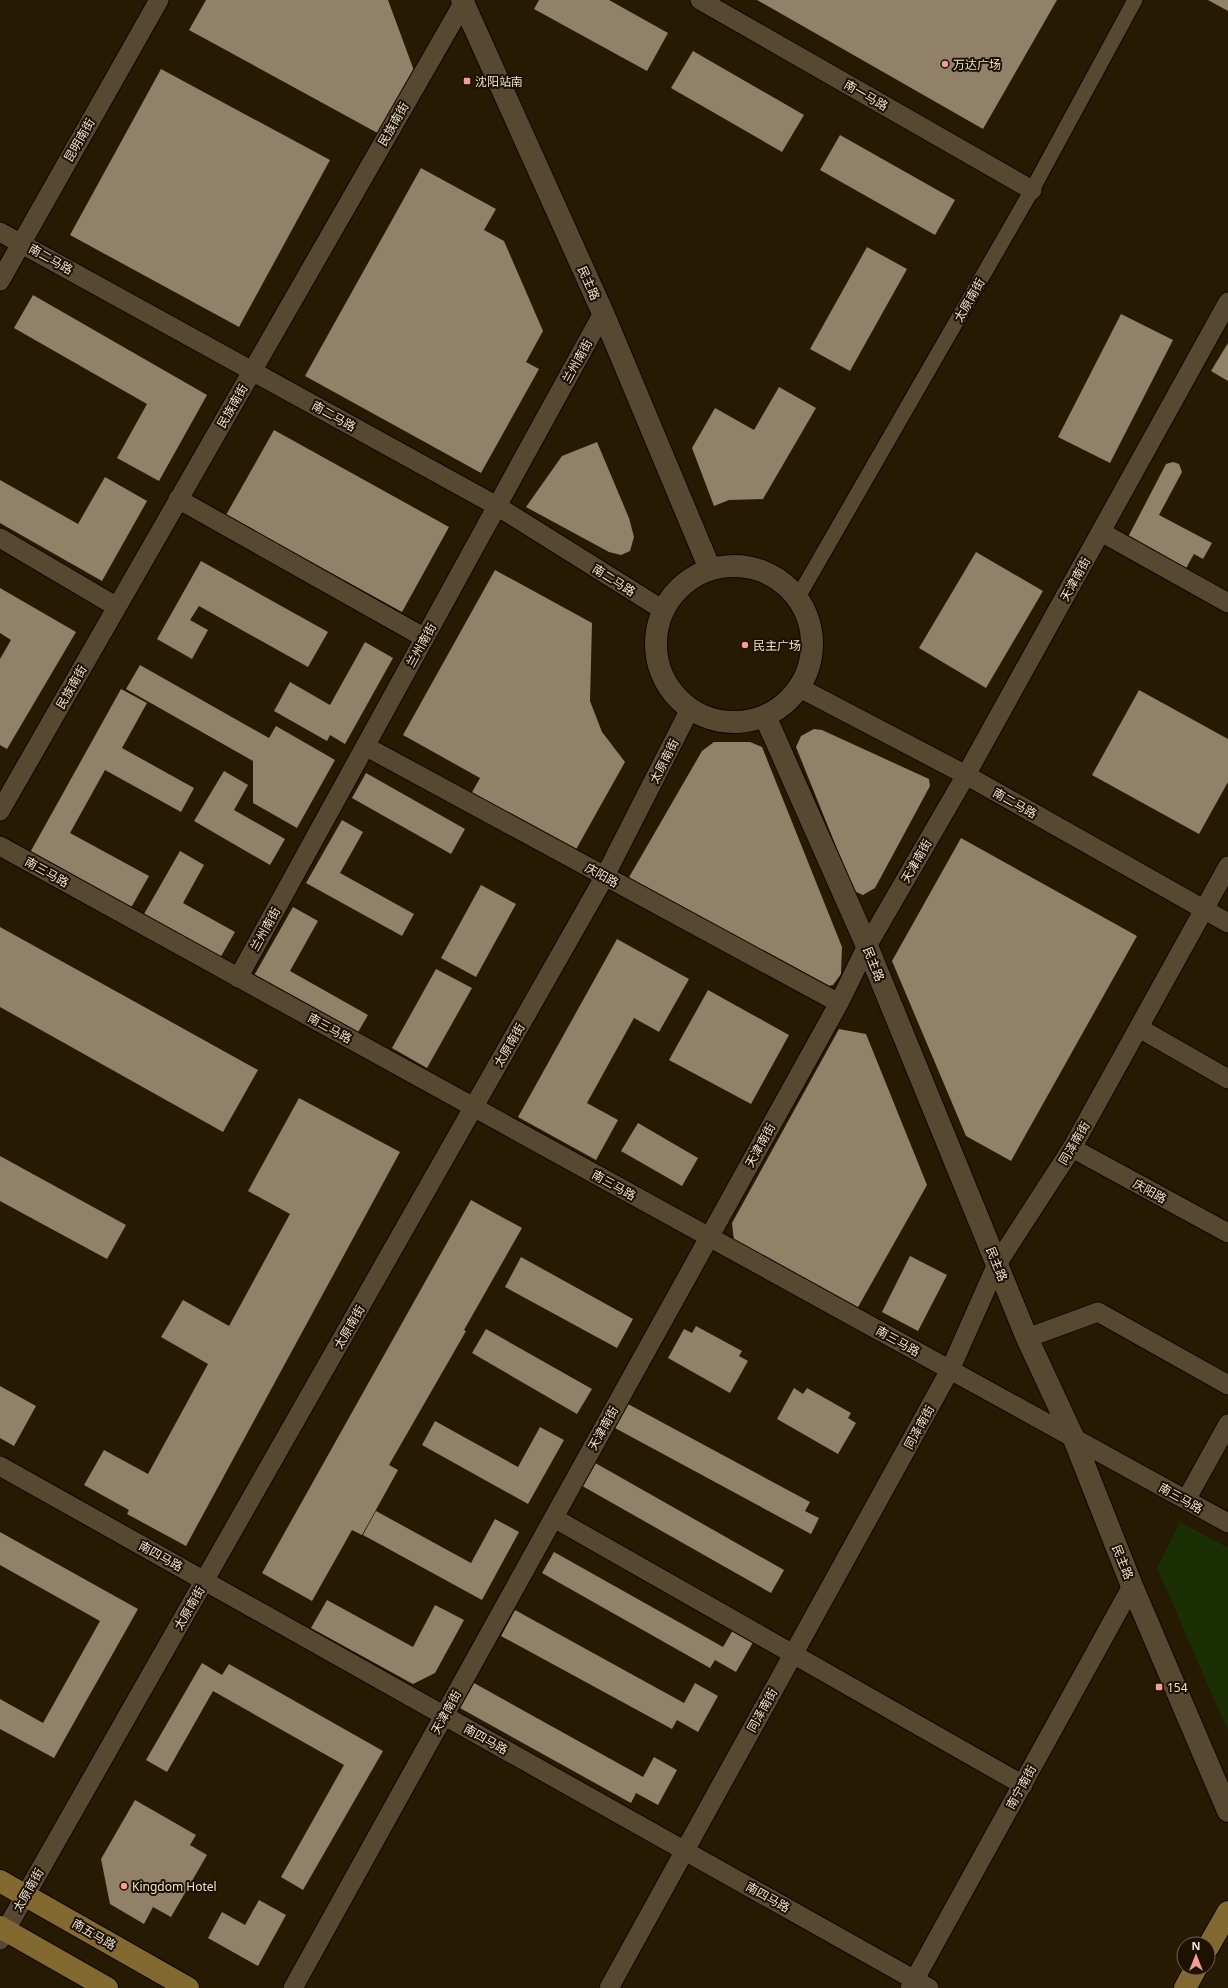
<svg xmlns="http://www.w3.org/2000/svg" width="1228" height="1988" viewBox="0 0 1228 1988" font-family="'Noto Sans','Noto Sans SC',sans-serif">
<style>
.green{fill:#1a2f04}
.building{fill:#918168}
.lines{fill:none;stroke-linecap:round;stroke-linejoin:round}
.pedestrian-casing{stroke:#0f0500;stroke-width:17}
.minor-casing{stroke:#0f0500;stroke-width:21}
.tertiary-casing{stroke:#0f0500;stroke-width:24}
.primary-casing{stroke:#0f0500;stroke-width:24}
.pedestrian{stroke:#574831;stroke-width:15}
.minor{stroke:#574831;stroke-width:19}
.tertiary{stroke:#574831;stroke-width:22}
.primary{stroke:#82692f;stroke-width:22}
.poi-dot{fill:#f59b98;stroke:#1d1100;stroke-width:1.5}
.labels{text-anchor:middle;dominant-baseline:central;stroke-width:4;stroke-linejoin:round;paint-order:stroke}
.poi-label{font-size:12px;fill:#ebe3d5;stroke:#1d1100;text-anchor:start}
.street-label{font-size:12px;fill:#ebe3d5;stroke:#1d1100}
</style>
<rect width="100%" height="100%" fill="#261a03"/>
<path class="green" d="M1180,1522L1228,1548V1731L1157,1568Z"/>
<path class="building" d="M206,0H388L416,76L383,136L189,30Z
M539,0H609L668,33L647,71L534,9Z
M757,0H1057L983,129Z
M1208,0H1228V11Z
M693,51L804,115L782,152L671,88Z
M161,69L330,160L239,327L70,235Z
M840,135L955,200L935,235L820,170Z
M421,168L496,209L484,230L504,241L543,331L526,362L539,369L481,473L305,376Z
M867,247L907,269L850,371L810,349Z
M33,295L207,395L159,481L117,458L147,404L14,328Z
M1121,314L1173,340L1110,463L1058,437Z
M1228,343V381L1211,371Z
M779,387L816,408L763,499L729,500L714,506L692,448L715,408L754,430Z
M274,430L449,527L402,612L226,515Z
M597,442L629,518L634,537L630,551L621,555L609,552L526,507L562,456Z
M1173,462L1179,464L1182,472L1159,515L1212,543L1203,559L1194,554L1185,570L1127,539L1166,464Z
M105,477L147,501L102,581L0,523V480L78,524Z
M976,552L1043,591L986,688L919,648Z
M201,561L328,632L308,667L199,606L190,620L208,630L192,659L157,639Z
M495,570L592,623L590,701L602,732L625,762L574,853L470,796L480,778L403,735Z
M0,588L76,632L7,749L0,745V659L11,640L0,633Z
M365,642L393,658L345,744L330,735L327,741L274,711L290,682L330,705Z
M140,665L269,738L276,726L335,760L297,828L253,803V761L126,689Z
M121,689L147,703L122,748L194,788L181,812L105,770L70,833L149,876L128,913L27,858Z
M1139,690L1228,739V782L1199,834L1092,775Z
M814,729L822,730L929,779L930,786L875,888L863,895L854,891L796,747L801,736Z
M714,742H750L762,747L842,947L841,974L833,985L817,988L628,879L702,751Z
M224,771L248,785L234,810L285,839L270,865L194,821Z
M366,773L465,829L451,854L352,798Z
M342,820L363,832L340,873L414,914L402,936L306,883Z
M961,838L1137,936L1011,1161L966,1136L892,961Z
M180,851L204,865L183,903L235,932L220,958L144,914Z
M481,885L516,904L476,977L441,958Z
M293,907L318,921L290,971L368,1015L354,1039L251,981Z
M0,927L258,1070L223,1132L0,1007Z
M617,939L689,979L659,1032L634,1018L587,1103L618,1120L596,1160L518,1117Z
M436,969L472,988L427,1068L392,1048Z
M708,990L789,1035L751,1104L669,1060Z
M839,1029L866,1034L927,1185L853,1316L735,1250L732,1223Z
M299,1098L400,1152L186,1546L127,1514L129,1510L84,1485L104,1450L148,1474L208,1364L161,1337L183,1300L229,1326L290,1214L248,1191Z
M638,1123L698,1158L682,1186L621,1151Z
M0,1156L126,1225L107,1259L0,1201Z
M471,1200L522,1228L464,1330L466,1331L389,1465L398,1470L362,1535L352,1530L312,1601L262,1573Z
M910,1256L947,1275L918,1331L882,1312Z
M521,1257L633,1319L617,1348L505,1287Z
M696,1326L742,1351L739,1356L748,1361L730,1393L668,1358L684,1329L692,1333Z
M486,1329L592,1389L577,1414L472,1353Z
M0,1386L36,1406L14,1446L0,1438Z
M794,1388L803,1394L807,1388L851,1413L848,1418L856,1423L838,1454L777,1419Z
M628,1404L810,1502L805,1511L819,1518L811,1534L615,1428Z
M435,1421L518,1467L540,1427L564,1440L528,1504L422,1445Z
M590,1460L784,1570L771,1593L577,1483Z
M376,1511L471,1563L495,1519L519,1532L482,1600L363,1535Z
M0,1532L138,1609L54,1758L0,1729V1699L43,1723L100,1621L0,1565Z
M554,1552L723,1647L736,1625L756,1637L736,1672L715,1660L710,1668L542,1573Z
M327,1600L413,1647L435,1605L464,1620L435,1673L413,1684L311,1628Z
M515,1610L684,1703L695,1683L718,1696L698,1732L677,1720L672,1729L501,1636Z
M202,1663L222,1675L229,1664L383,1751L303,1890L281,1877L344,1765L213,1691L167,1772L146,1760Z
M474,1683L643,1777L654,1757L677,1770L658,1805L636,1793L631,1803L460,1708Z
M135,1800L196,1835L190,1845L207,1855L171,1917L153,1907L144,1924L110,1904L101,1859Z
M259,1900L286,1915L258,1966L208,1938L222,1912L245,1925Z"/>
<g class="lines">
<g class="pedestrian-casing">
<path id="pedestrian" d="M798,597L1032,190L1135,0"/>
</g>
<g class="minor-casing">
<path id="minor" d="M700,0L1032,190
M0,232L497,506L663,610
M0,281L159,0
M178,499L425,638
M1101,532L1228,603
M0,538L117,607
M800,688L966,775L1228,923
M365,746L839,1003
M0,811L465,0
M0,846L1228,1523
M238,978L603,313
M1139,1028L1228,1079
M1072,1148L1228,1233
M1027,1338L1098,1312L1228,1385
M0,1466L929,1988
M1186,1500L1228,1424
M554,1518L1023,1785
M0,1940L605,876L690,709
M293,1988L839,1003L867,946L966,775L1228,302
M609,1988L950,1370L997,1264L1072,1148L1228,866
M910,1988L1132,1586"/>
</g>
<g class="tertiary-casing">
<path id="tertiary" d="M462,0L603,313L710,569
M656 644a78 78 0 1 1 156 0a78 78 0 1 1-156 0Z
M765,716L867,946L1027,1338L1074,1439L1132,1586L1228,1811"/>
</g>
<g class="primary-casing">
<path id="primary" d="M0,1881L188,1988
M0,1927L107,1988
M1208,1947L1228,1912
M1185,1988L1196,1968"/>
</g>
<use href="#pedestrian" class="pedestrian"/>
<use href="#minor" class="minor"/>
<use href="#tertiary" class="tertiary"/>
<use href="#primary" class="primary"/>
</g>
<g class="poi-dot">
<circle cx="945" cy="64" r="4"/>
<rect x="463" y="77" width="8" height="8" rx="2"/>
<circle cx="745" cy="645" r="4"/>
<rect x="1155" y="1683" width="8" height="8" rx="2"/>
<circle cx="124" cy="1886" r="4"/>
</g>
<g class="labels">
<g class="poi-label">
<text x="953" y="64">万达广场</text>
<text x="475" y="81">沈阳站南</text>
<text x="753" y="645">民主广场</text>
<text x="1167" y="1687">154</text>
<text x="132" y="1886">Kingdom Hotel</text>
</g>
<g class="street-label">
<text transform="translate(866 95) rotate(30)">南一马路</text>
<text transform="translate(393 124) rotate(-60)">民族南街</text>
<text transform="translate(79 140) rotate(-60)">昆明南街</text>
<text transform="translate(51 259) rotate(29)">南二马路</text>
<text transform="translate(589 283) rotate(66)">民主路</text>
<text transform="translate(969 300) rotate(-60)">太原南街</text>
<text transform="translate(577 361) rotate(-61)">兰州南街</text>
<text transform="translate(232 406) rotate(-60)">民族南街</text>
<text transform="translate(334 416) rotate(29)">南二马路</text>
<text transform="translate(1075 579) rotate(-61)">天津南街</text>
<text transform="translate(614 580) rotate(32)">南二马路</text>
<text transform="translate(421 645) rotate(-61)">兰州南街</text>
<text transform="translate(71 687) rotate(-60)">民族南街</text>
<text transform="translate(664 761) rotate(-63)">太原南街</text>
<text transform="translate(1015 803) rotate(29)">南二马路</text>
<text transform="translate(916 861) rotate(-60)">天津南街</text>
<text transform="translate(47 872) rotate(29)">南三马路</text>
<text transform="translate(602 875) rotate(29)">庆阳路</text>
<text transform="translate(265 929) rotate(-61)">兰州南街</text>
<text transform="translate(874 964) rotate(68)">民主路</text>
<text transform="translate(330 1028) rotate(29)">南三马路</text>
<text transform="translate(509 1045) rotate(-60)">太原南街</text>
<text transform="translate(1074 1143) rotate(-59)">同泽南街</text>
<text transform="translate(760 1145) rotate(-61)">天津南街</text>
<text transform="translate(614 1185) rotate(29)">南三马路</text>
<text transform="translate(1150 1191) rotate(29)">庆阳路</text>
<text transform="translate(997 1264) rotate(68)">民主路</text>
<text transform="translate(349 1327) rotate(-60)">太原南街</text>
<text transform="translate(898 1341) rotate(29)">南三马路</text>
<text transform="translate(919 1427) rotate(-61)">同泽南街</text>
<text transform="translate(603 1428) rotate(-61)">天津南街</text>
<text transform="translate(1181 1498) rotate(29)">南三马路</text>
<text transform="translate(161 1556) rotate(29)">南四马路</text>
<text transform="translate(1123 1562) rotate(68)">民主路</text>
<text transform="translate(189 1608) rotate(-60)">太原南街</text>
<text transform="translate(762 1710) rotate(-61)">同泽南街</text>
<text transform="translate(446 1712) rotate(-61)">天津南街</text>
<text transform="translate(486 1739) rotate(29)">南四马路</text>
<text transform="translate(1021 1787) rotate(-61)">南宁南街</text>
<text transform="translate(28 1890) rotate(-60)">太原南街</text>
<text transform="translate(768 1897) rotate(29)">南四马路</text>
<text transform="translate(94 1934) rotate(30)">南五马路</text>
</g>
</g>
<g transform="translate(1196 1956)"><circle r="19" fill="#1d1100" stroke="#6f6555"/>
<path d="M0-3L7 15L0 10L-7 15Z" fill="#f59b98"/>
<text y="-6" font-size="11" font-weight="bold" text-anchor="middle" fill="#ebe3d5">N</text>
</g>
</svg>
